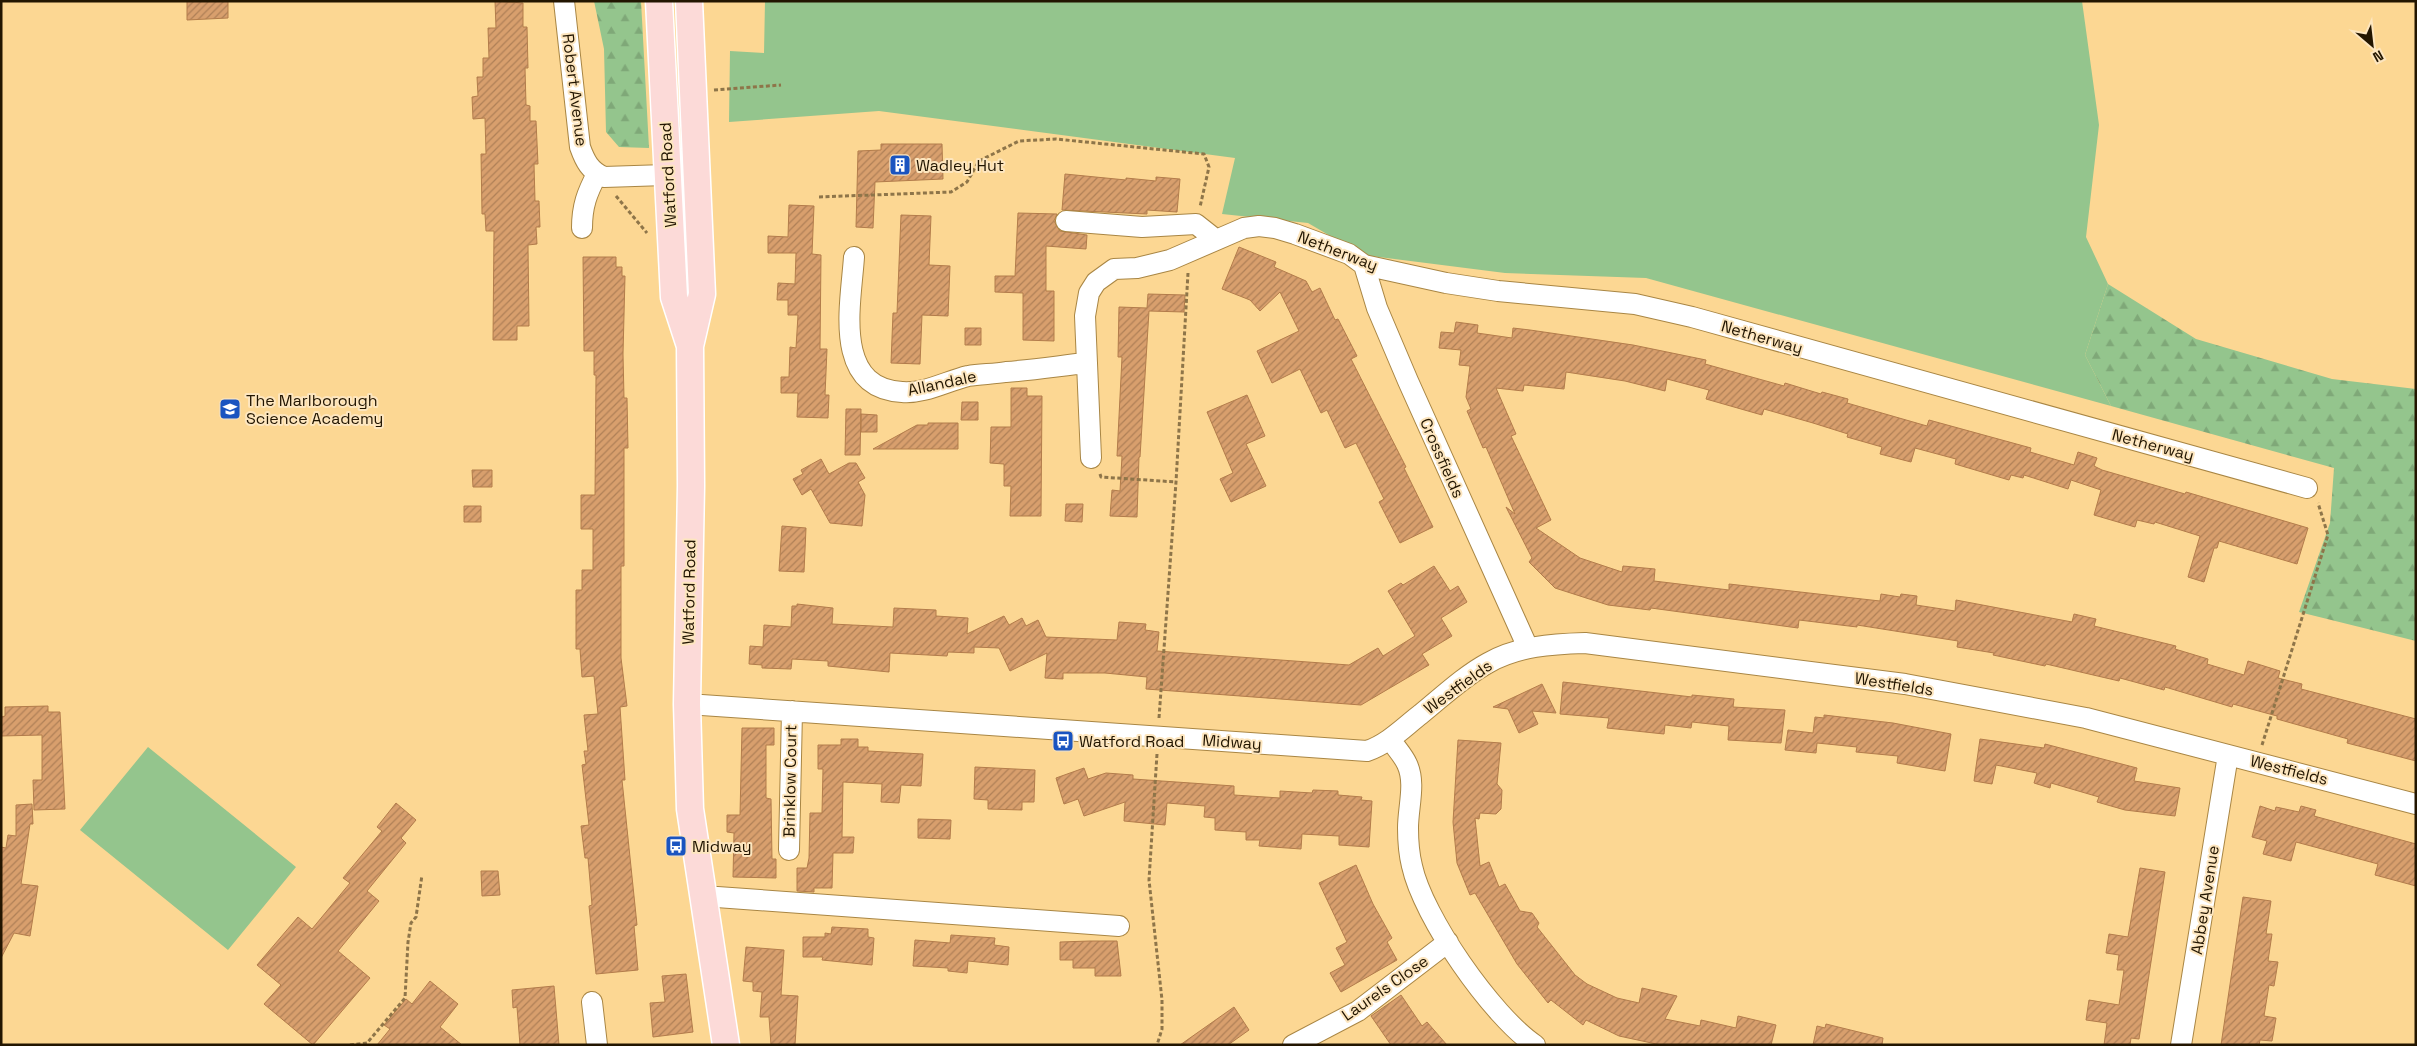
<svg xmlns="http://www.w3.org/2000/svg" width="2417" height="1046" viewBox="0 0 2417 1046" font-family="'Space Grotesk',sans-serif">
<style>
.green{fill:#94c58d}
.forest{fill:url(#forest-firs)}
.building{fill:url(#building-hatch);stroke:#b37c4b}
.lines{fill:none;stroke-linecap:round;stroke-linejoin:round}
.minor-casing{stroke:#a98644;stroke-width:22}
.major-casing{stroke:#fff;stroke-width:29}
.path{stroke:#8e7549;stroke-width:3;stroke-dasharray:4 2.5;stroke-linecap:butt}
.minor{stroke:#fff;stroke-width:20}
.major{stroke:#fcdad8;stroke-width:26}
.labels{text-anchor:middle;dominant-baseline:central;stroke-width:4;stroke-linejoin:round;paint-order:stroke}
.street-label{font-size:16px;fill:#221500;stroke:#fde6bf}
.poi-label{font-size:16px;fill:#221500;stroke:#fde6bf;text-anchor:start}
</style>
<defs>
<pattern id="forest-firs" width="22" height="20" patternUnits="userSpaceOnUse" patternTransform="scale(1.25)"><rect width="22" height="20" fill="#94c58d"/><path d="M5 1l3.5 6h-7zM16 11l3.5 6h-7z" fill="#7fa878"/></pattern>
<pattern id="building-hatch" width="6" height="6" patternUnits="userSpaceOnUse" patternTransform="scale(1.25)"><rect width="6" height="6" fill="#d89f6d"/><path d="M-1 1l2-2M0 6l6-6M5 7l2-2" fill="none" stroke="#af8057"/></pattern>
</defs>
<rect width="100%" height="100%" fill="#fcd793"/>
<path class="green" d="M765,1H2082L2099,125L2086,237L2108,284L2085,355L2111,406L1646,278L1505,273L1363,255L1308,223L1222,214L1235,158L879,111L729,122L730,51L764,53Z
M148,747L296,867L228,950L80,830Z"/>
<path class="forest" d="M594,1H641L649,148L619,147L606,132L604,49Z
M2108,284L2196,339L2332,379L2416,389V641L2299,612L2330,523L2334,468L2111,406L2085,355Z"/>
<path class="building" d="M187,1H228V18L187,20Z
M495,1L523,3V27H527L528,68H525L526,105L530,106V121H536L538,164H534L535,201H539L540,227H536L537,244L528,245L529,326H517V340H493L494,231H486L485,214H482L481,154H486L485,118L473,119L472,97L478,96L477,77H483V58H489L488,28H496Z
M881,144H942L943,179L875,182L873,228L856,227L858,151L881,150Z
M1065,174L1126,180V178L1156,181V177L1180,179L1177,212L1147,210V214L1062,210Z
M789,205L814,206L812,254L821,255L820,349H827L825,395H829L828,418L797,417L798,393H781V377H789L790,347L796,348L798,315H788V300H777L778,283L795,284L796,253H768V236L788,237Z
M1018,213L1057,214L1054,221L1060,231L1087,235L1086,249L1046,246V291H1054V341L1023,340V293L995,292V276H1015Z
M901,215L931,216L929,265L950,266L948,316L922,315L920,364L891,363L893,313H897Z
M1239,247L1276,262L1274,267L1306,281L1312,292L1320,288L1335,320L1338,319L1357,356L1351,359L1406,467L1404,468L1433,527L1400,543L1379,502L1384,499L1356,443L1345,448L1327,410L1321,413L1300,369L1272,383L1257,351L1299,331L1280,292L1260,311L1250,300L1222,289Z
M583,257H616V267H622V276H625L623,354L624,398H627L628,448H624V566H621V658L627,706L620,707L625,780H622L637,925L634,926L638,970L596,974L589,906L592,905L590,881L588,858H585L581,826L589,825L582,765L586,764L584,751H588L584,715L598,714L594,676L582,677L580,649H576V590H582V570H593V529H581V495H595L596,375H594V351H584Z
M1148,294L1185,295L1184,312L1149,311L1140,457H1139L1137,517L1110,516L1112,490L1120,491L1122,456H1117L1122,357H1118L1119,307L1147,308Z
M1456,322L1478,325L1477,333L1512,338L1513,328L1530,330L1633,345L1706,360L1705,364L1784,386L1785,383L1821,394L1822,392L1848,399L1847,403L1927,426L1929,420L2031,448L2030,452L2074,465L2078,452L2097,458L2094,466L2102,470L2185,494L2186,492L2308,528L2297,564L2219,541L2217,548H2214L2204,582L2188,577L2200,536L2155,522L2154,524L2137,520L2135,527L2094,515L2101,490L2071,480L2068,489L2024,475L2023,478L2011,475L2009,480L1955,464L1956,459L1915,448L1911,462L1880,454L1882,447L1847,437L1848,434L1813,423L1764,409L1762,415L1706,399L1709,390L1667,379L1665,391L1625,381L1566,372L1564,389L1524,385L1523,391L1496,388L1516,434L1511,436L1551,520L1536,528L1580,558L1622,572L1623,566L1655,569L1654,581L1729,590V584L1880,601L1881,594L1900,597L1901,594L1917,596L1916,605L1955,611L1956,600L2072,622L2074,614L2096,619L2094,626L2176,646L2175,649L2208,659L2207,664L2244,675L2248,661L2280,671L2278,678L2302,684L2301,689L2416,719V761L2347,743L2348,739L2277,719V716L2233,704L2232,707L2165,687L2164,690L2120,678L2119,681L2046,664L2045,666L1993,655L1994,653L1957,647L1958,641L1857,625V627L1799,620L1798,628L1651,608L1650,610L1608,605L1555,588L1529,562L1532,558L1506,507L1515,514L1486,447L1483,448L1467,411L1471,409L1466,397L1470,366L1459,365L1461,350L1439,348L1441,332L1454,333Z
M965,328H981V345H965Z
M1011,388H1027V396H1042L1041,516H1010L1011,486H1004V464L990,463L991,427H1011Z
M1247,395L1265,436L1246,444L1266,486L1231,502L1220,479L1233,473L1207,412Z
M962,402H978V420H961Z
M846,409H861L860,455H845Z
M861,414L877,415V432H861Z
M928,423H958V449H873L917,425H928Z
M821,459L829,474L849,463H856L865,478L858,482L865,495L862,526L830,523L811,489L802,495L793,479L803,474L801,470Z
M472,470H492V487H473Z
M1066,504H1083L1082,522L1065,521Z
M464,506H481V522H464Z
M782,526L806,528L804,572L779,571Z
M1434,566L1450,591L1458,586L1467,602L1441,618L1452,636L1422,654L1429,665L1361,705L1146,689L1147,677L1105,673H1063V679L1045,678L1047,653L1010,671L999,648L974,647V653L948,652L947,656L890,653L889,672L828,666V661L792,659L791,669L762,668V665L749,664L750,646L763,647L764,625L791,627L792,606H797V604L833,608L832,624L893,627L894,608L936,610V616L968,618L967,634L1004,616L1009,625L1022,618L1026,626L1038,620L1046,637L1117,640L1119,622L1146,624L1145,630L1159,632L1157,651L1349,665L1378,648L1383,656L1415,636L1388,591L1401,583L1403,585Z
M1563,682L1692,697V695L1734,699L1733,707L1785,710L1781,743L1728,740L1729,726L1692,722L1691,728L1665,725L1664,734L1607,728L1609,718L1560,714Z
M1542,684L1556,713L1532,711L1538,724L1519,733L1508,709L1493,707Z
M48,706V712H60L65,809L34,810L33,780H42V735L1,736V717L5,716V707Z
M1824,715L1893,723L1951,734L1945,771L1897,763L1898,756L1856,752L1857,747L1817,743L1816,753L1785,750L1788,730L1813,733L1815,717L1824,718Z
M742,728H774V745H766V798L771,799L772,859H776V878L733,877L734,833L727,832V815H740Z
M841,739H858V747H868V751L923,754L921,786L901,785L899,803L881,802L882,784L843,782L842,837H854L853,853H833L832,888H814V892L797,891V868H807L809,858L810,813H822L823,769H818V745H841Z
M1980,739L2044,748L2045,744L2137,768L2134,781L2180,788L2175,816L2125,810L2097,802L2099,797L2051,783L2050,788L2034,783L2037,773L1996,765L1992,784L1974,781Z
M1458,740L1501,743L1497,784L1502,790L1501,809L1496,814L1480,813L1479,819L1475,818L1480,866L1489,862L1499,887L1505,884L1520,911L1532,913L1539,923L1537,927L1575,975L1587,984L1617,998L1639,1003L1642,988L1677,996L1665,1019L1700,1026L1701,1020L1736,1028L1738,1016L1776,1025L1771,1045H1661L1619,1036L1586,1020L1583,1025L1551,1000L1548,1003L1517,964L1475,893L1470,895L1457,863L1453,822Z
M975,767L1035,770L1034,802H1022V810L988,809V800L974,799Z
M1084,768L1088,779L1106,773L1133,775V779L1234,786V795L1280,798V791L1312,793L1313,790L1338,791V795L1362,797L1361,800L1372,801L1369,847L1339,845V836L1302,834L1301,849L1259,846L1260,840H1246V832L1215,830V818L1204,817L1205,806L1167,803L1165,825L1124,821L1125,802L1084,816L1078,799L1064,804L1056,778Z
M396,803L416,820L401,838L406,843L367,891L379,901L338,951L370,978L313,1045L264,1004L281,985L257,965L298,917L312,929L350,883L343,878L382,831L377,827Z
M32,804L33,824H30L21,884L38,886L30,936L14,933L1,958V847L6,848L8,835L16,836V805Z
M2260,806L2275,811L2276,807L2299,812L2301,806L2316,810L2314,816L2416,844V886L2375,875L2378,864L2296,842L2291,861L2263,854L2267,841L2252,837Z
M918,819L951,820L950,839L918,838Z
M1356,865L1373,904L1392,938L1387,942L1397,960L1341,992L1330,973L1345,965L1336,948L1347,942L1319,883Z
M2140,868L2165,872L2139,1039L2131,1038L2130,1045H2104L2107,1023L2086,1020L2089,1000L2119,1005L2124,970H2117L2119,955L2106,953L2109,934L2128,937Z
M481,871H498L500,895L482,896Z
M2243,897L2271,901L2266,934H2272L2268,961L2278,962L2274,986L2269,985L2264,1016L2276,1018L2272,1041L2260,1040L2259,1045H2221Z
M832,927L868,929V937L874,938L872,965L822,960L823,957H803V937H825V933L831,934Z
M951,935L995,938L994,945L1009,947L1008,965L968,961L967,973L948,971V968L913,966L915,940L950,943Z
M1090,941H1117L1121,976H1095V968H1073V960H1060V942Z
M746,947L784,950L781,995L798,996L795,1045H771L769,1017H760L762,992L753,991V982L743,981Z
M686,974L693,1032L653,1037L650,1003L665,1002L662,976Z
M430,981L458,1004L440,1027L462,1045H377L390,1029L384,1025L406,999L412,1004Z
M554,986L559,1045H520L517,1007L513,1008L512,990Z
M1401,995L1422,1026L1427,1022L1447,1045H1391L1371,1016Z
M1234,1007L1249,1030L1228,1045H1180Z
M1826,1024L1883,1038L1882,1045H1813L1817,1026L1825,1028Z"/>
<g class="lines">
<g class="minor-casing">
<path id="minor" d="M564,1L580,147C585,161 590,171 604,177L696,174
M1066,221L1142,227L1196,224L1215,239
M582,228C582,206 587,193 597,174
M854,257C851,303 832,388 902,392C924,394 947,381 968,376C980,374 994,374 1006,372C1033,370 1059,366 1086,363
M1364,265L1377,308L1408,381L1528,648
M1091,458L1085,316L1089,293L1096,282L1114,269L1137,268L1170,260L1244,228L1259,226L1275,228L1295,234L1349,254L1364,265L1446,283L1498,291L1635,304L1692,317L2307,488
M687,704L1367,751C1388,744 1404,727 1421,714C1442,697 1464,676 1488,663C1518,646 1552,644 1585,643L1905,684L2086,718L2416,804
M1390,739C1395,747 1403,755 1407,764C1416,783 1408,807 1408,828C1408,840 1409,854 1412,866C1423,917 1492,1016 1535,1045
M789,850L792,711
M703,896L1119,926
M592,1002L597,1045
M1293,1045L1358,1011L1448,942
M2181,1045L2228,755"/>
</g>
<g class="major-casing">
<path id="major" d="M659,1L674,297L690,346
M689,1L702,294L690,346L691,486L687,704L690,809L726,1045"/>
</g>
<path class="path" d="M714,90L781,85
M616,196L647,233
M819,197L951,192L967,182L979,161L1019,141L1056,139L1204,154L1209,167L1200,207
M1100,474L1101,477L1176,482
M1159,718L1176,482L1188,273
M2262,745L2328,535L2318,503
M1157,754L1149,880L1162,1000V1029L1157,1045
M350,1045L367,1043L405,998L408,942L411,923L416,917L422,875"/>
<use href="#minor" class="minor"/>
<use href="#major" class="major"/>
</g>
<defs>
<g id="building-square" transform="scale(1.125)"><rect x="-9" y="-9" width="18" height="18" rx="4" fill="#1a54c0" stroke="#fde6bf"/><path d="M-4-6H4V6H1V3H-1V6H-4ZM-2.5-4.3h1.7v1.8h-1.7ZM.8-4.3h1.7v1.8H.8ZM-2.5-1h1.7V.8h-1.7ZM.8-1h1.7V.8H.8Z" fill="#fff"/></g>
<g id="school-square" transform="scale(1.125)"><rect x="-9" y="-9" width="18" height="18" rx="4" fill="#1a54c0" stroke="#fde6bf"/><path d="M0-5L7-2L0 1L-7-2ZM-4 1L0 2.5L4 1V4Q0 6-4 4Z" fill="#fff"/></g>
<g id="bus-square" transform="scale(1.125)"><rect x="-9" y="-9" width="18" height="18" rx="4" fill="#1a54c0" stroke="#fde6bf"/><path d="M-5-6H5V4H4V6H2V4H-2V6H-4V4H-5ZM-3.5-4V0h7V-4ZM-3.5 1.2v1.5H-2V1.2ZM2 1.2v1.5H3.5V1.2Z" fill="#fff"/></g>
</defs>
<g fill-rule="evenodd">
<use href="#building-square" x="900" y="165"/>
<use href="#school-square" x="230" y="409"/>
<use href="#bus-square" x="1063" y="741"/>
<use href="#bus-square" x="676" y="846"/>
</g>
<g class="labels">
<g class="street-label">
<text transform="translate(575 90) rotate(83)">Robert Avenue</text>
<text transform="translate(668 175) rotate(-93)">Watford Road</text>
<text transform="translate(1338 251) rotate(21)">Netherway</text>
<text transform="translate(1762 337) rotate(16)">Netherway</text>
<text transform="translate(942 383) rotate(-12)">Allandale</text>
<text transform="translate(2153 445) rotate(15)">Netherway</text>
<text transform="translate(1442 458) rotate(66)">Crossfields</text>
<text transform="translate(689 592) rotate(-89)">Watford Road</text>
<text transform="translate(1894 684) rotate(9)">Westfields</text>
<text transform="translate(1458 687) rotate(-36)">Westfields</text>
<text transform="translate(1232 742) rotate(4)">Midway</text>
<text transform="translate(2289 770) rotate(14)">Westfields</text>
<text transform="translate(790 781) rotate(-89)">Brinklow Court</text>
<text transform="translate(2205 900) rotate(-81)">Abbey Avenue</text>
<text transform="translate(1385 988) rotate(-35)">Laurels Close</text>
</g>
<g class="poi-label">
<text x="916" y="165">Wadley Hut</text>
<text x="246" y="400">The Marlborough<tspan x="246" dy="18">Science Academy</tspan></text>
<text x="1079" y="741">Watford Road</text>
<text x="692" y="846">Midway</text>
</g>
</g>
<rect width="2417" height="1046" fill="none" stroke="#221500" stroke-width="5"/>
<g transform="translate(2372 45) rotate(152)" stroke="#fde6bf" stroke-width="4" paint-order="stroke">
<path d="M0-4L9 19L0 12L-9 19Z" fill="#221500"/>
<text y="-8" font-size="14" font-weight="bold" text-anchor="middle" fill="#221500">N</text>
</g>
</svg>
